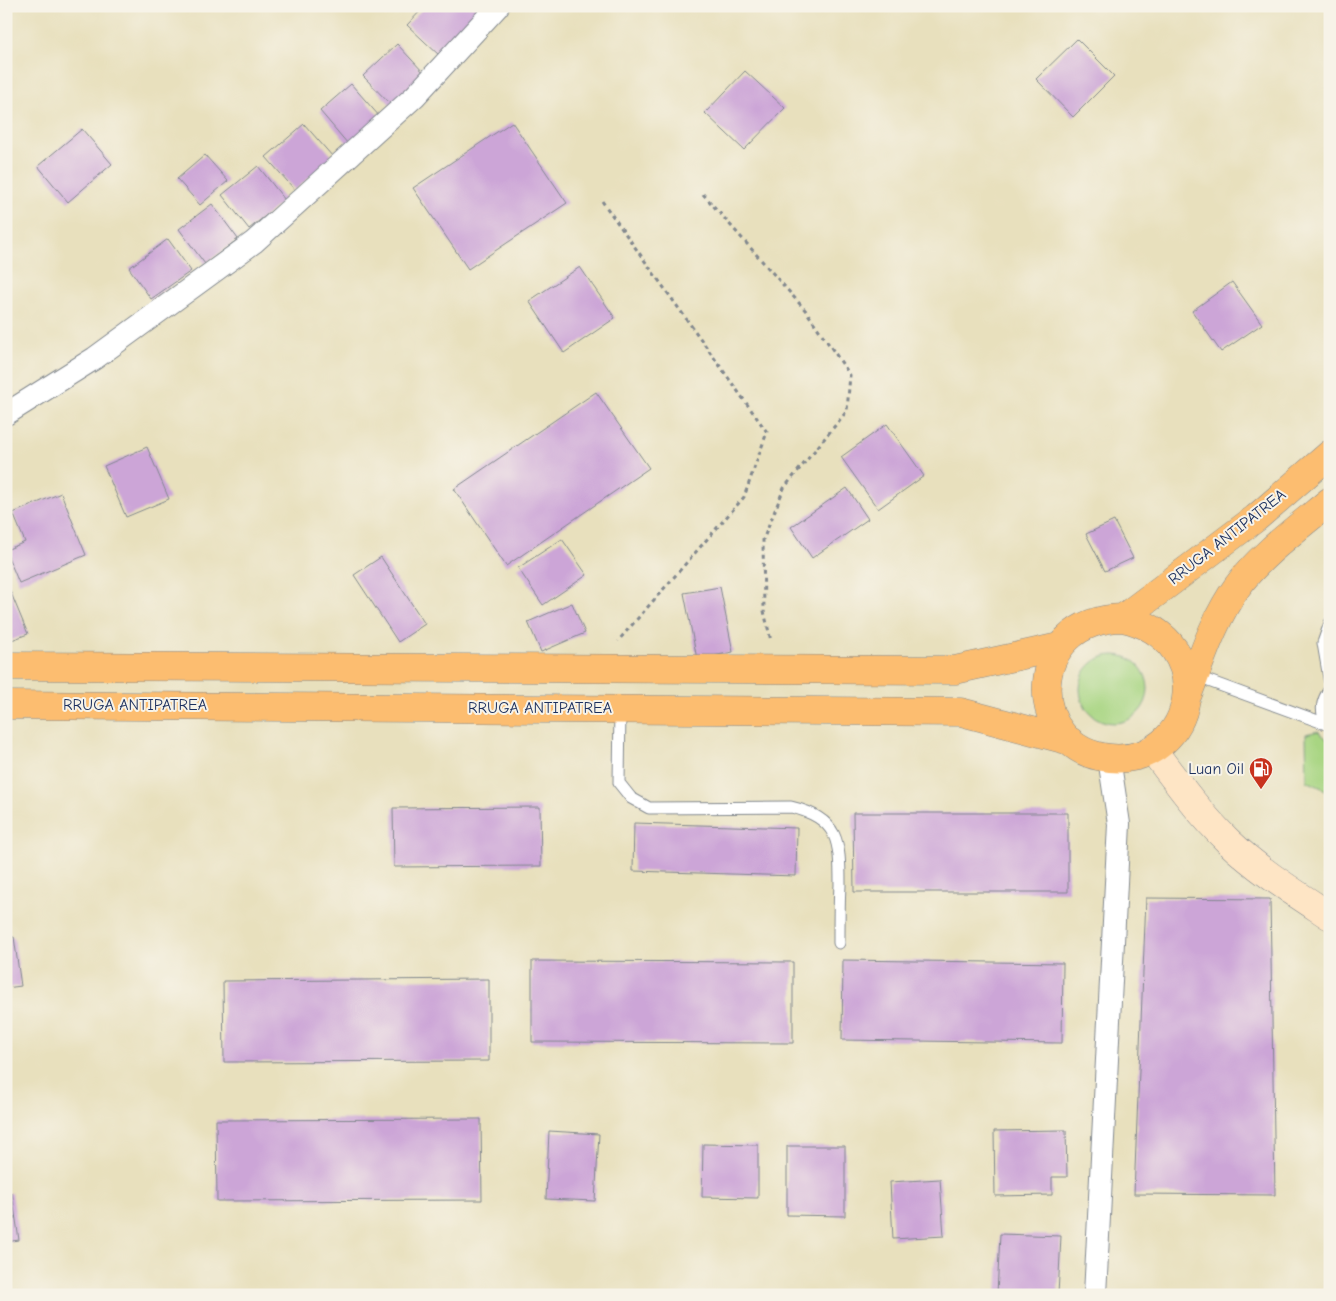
<svg xmlns="http://www.w3.org/2000/svg" width="1336" height="1301" viewBox="0 0 1336 1301" font-family="'Comic Neue',sans-serif">
<style>
.green{fill:#a8d582;stroke:#628270}
.building{fill:#cca5d7}
.lines{fill:none;stroke-linecap:round;stroke-linejoin:round}
.lane-casing{stroke:#82888e;stroke-width:13}
.street-casing{stroke:#82888e;stroke-width:24}
.secondary-casing{stroke:#82888e;stroke-width:29}
.primary-casing{stroke:#82888e;stroke-width:29}
.path{stroke:#82888e;stroke-width:3;stroke-dasharray:4 4;stroke-linecap:butt}
.lane{stroke:#fff;stroke-width:11}
.street{stroke:#fff;stroke-width:22}
.secondary{stroke:#fee5c5;stroke-width:28}
.primary{stroke:#fcbd6f;stroke-width:28}
.labels{text-anchor:middle;dominant-baseline:central;stroke-width:4;stroke-linejoin:round;paint-order:stroke}
.street-label{font-size:16px;fill:#1b2f5e;stroke:#f7f3e8}
.poi-label{font-size:16px;fill:#1b2f5e;stroke:#f7f3e8;text-anchor:end}
</style>
<rect width="100%" height="100%" fill="#f7f3e8"/>
<filter id="ink" filterUnits="userSpaceOnUse"><feTurbulence type="fractalNoise" baseFrequency=".02" numOctaves="2"/><feDisplacementMap in="SourceGraphic" scale="10" xChannelSelector="R" yChannelSelector="G"/><feConvolveMatrix kernelMatrix="1 2 1 2 8 2 1 2 1" color-interpolation-filters="sRGB"/></filter>
<filter id="wash" filterUnits="userSpaceOnUse"><feTurbulence type="fractalNoise" baseFrequency=".0096" numOctaves="4" result="noise"/><feDisplacementMap in="SourceGraphic" scale="20" xChannelSelector="R" yChannelSelector="G"/><feGaussianBlur stdDeviation="1.12" result="paint"/><feColorMatrix in="noise" values="0 0 0 0 0 0 0 0 0 0 0 0 0 0 0 0 0 1.4 0 .05"/><feComposite in="paint" operator="in"/></filter>
<g filter="url(#wash)">
<rect width="100%" height="100%" fill="#e8e0bd"/>
<path class="green" d="M1080 689a34 34 0 1 1 68 0a34 34 0 1 1-68 0Z
M1318,731L1330,742V792L1307,781L1306,734Z"/>
<g id="blocks">
<path class="building" d="M425,6H486L440,56L407,25Z
M1077,39L1114,76L1073,117L1036,79Z
M397,44L425,74L392,106L363,76Z
M745,71L785,108L744,150L705,113Z
M351,84L380,117L348,144L320,111Z
M512,122L567,203L468,269L413,188Z
M304,124L333,157L295,190L266,157Z
M82,129L112,164L68,202L38,166Z
M205,155L228,181L200,205L177,179Z
M258,166L285,200L249,229L222,195Z
M212,204L238,239L205,264L179,229Z
M168,239L191,271L151,299L129,268Z
M580,267L615,318L564,353L529,301Z
M1232,282L1262,324L1221,352L1192,311Z
M596,392L649,468L506,566L454,489Z
M887,424L924,476L878,509L841,457Z
M147,447L169,499L126,517L104,466Z
M847,488L868,519L812,558L791,527Z
M61,493L86,555L19,583L6,552V550L25,542L13,513Z
M1114,521L1133,558L1105,571L1086,534Z
M562,539L587,575L543,605L518,568Z
M381,557L425,624L398,642L354,575Z
M6,581L28,634L6,642Z
M720,587L733,652L697,659L684,593Z
M572,603L585,633L541,652L528,622Z
M540,807L541,866L394,867L393,808Z
M853,813H1068V892H854Z
M634,823L797,828L796,876L633,871Z
M1146,898L1270,899L1275,1195L1134,1194Z
M14,937L21,986L6,988V938Z
M843,960L1063,963L1062,1043L842,1040Z
M532,961L793,962V1043L532,1042Z
M489,979V1061L224,1062L223,981Z
M1326,1003H1330V1046H1328Z
M481,1119L482,1200L217,1201L216,1120Z
M1066,1130L1067,1177H1052V1195L995,1196L994,1131Z
M549,1131L599,1134L595,1201L546,1199Z
M703,1144L758,1145V1198L702,1197Z
M787,1146H845V1216L787,1215Z
M940,1179L944,1236L893,1239L890,1182Z
M12,1193L19,1240L6,1242V1194Z
M1000,1234L1061,1236L1058,1295H997Z"/>
</g>
</g>
<g filter="url(#ink)">
<use href="#blocks" fill-opacity="0" stroke="#82888e" stroke-width="1"/>
<g class="lines">
<g class="lane-casing">
<path id="lane" d="M1330,623L1323,643L1330,684
M1195,676L1326,724
M620,708L619,783L631,798L649,808L791,807C839,818 840,842 840,885C839,904 839,924 839,943
M1329,726C1319,714 1321,701 1330,689"/>
</g>
<g class="street-casing">
<path id="street" d="M6,414L95,358L254,242L415,96L498,6
M1095,1295L1119,824L1109,758"/>
</g>
<g class="secondary-casing">
<path id="secondary" d="M1152,749C1176,781 1199,813 1228,841C1258,870 1295,893 1330,916"/>
</g>
<g class="primary-casing">
<path id="primary" d="M1123,618C1222,640 1196,766 1110,758C1024,751 1023,619 1123,618L1256,518L1330,454
M6,666L955,670L1059,647
M1188,694C1202,658 1214,619 1237,587C1258,557 1301,525 1330,501
M6,705L961,712L1070,741"/>
</g>
<path class="path" d="M703,194L806,311L850,375L847,411L784,488L763,540L764,611L771,641
M602,201L767,432L744,497L618,641"/>
<use href="#lane" class="lane"/>
<use href="#street" class="street"/>
<use href="#secondary" class="secondary"/>
<use href="#primary" class="primary"/>
</g>
</g>
<defs>
<g id="fuel-pin" transform="scale(1.25)"><path d="M0 17L-7.5 6A9.5 9.5 0 1 1 7.5 6Z" fill="#c8321e" stroke="#f7f3e8"/><path d="M-5.5-6h7V0h2V4h1.3V-2.5L3-4.5l.8-.8L6-3V5H2.5V1h-1V6h-7ZM-4.2-4.7v3.2H.2V-4.7Z" fill="#fff"/></g>
</defs>
<g fill-rule="evenodd">
<use href="#fuel-pin" x="1261" y="769"/>
</g>
<g class="labels">
<g class="street-label">
<text transform="translate(1227 537) rotate(-38)">RRUGA ANTIPATREA</text>
<text x="135" y="705">RRUGA ANTIPATREA</text>
<text x="540" y="708">RRUGA ANTIPATREA</text>
</g>
<g class="poi-label">
<text x="1244" y="769">Luan Oil</text>
</g>
</g>
<rect width="1336" height="1301" fill="none" stroke="#f7f3e8" stroke-width="25"/>
</svg>
